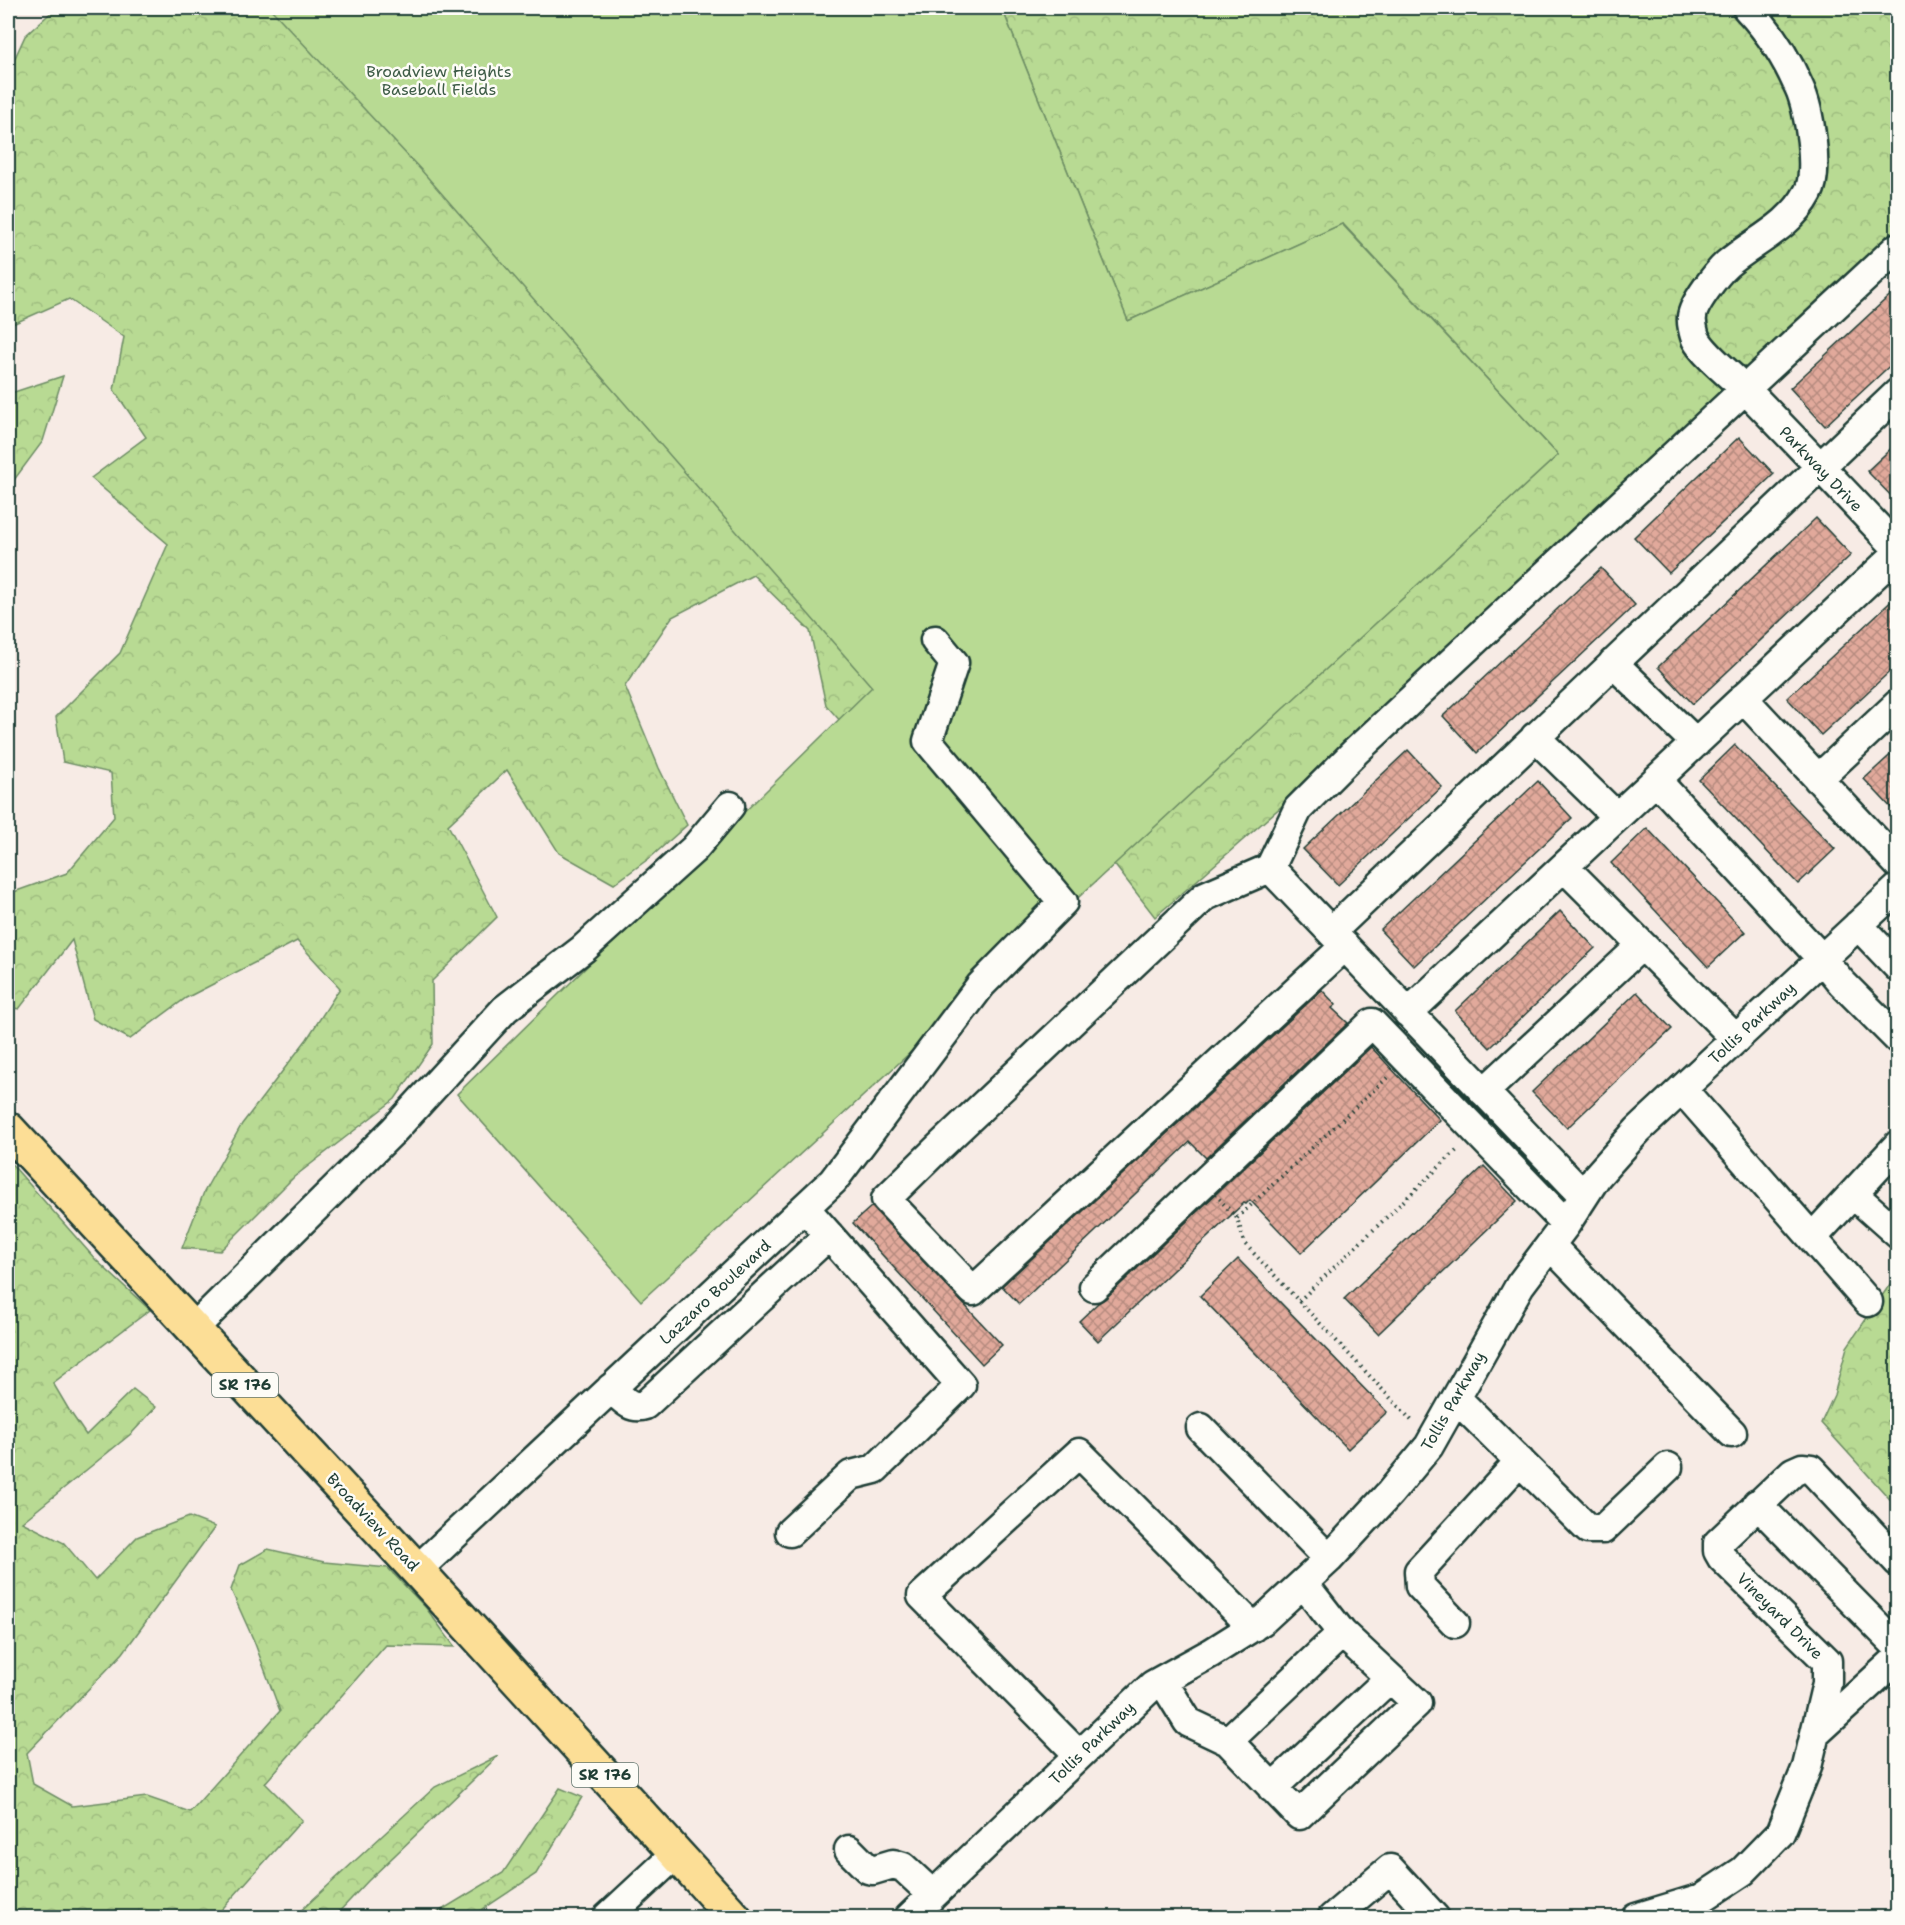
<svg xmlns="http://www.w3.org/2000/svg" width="1905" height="1925" viewBox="0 0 1905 1925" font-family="'Shantell Sans',sans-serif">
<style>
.forest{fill:url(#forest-crowns);stroke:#6c8c64;stroke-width:1.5}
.park{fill:#b8da93;stroke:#6c8c64;stroke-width:1.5}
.building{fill:url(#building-cross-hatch);stroke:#1f3d34;stroke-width:1.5}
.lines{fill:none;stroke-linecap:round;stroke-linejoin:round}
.minor-casing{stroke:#1f3d34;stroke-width:33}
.major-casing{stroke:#1f3d34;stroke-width:38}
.path{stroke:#1f3d34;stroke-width:4;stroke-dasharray:1.5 4.5;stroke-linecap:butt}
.minor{stroke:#fdfcf7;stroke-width:28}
.major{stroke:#fcde96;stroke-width:33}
.labels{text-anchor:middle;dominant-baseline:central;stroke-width:5;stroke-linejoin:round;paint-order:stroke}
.shield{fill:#fdfcf7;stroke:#62766e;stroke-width:1.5}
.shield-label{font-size:15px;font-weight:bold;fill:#1f3d34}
.park-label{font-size:16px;fill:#3e5c47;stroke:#fdfcf7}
.street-label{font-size:16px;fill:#1f3d34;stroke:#fdfcf7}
</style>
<defs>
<pattern id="forest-crowns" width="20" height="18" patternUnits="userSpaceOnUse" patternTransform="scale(1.5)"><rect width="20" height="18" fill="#b8da93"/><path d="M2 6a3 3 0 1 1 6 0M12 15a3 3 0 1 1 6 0" fill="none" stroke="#9ebc7f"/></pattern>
<pattern id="building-cross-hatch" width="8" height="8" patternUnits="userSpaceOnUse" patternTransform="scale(1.5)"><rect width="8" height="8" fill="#e1a99b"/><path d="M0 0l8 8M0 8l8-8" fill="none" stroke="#b68b7f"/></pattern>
</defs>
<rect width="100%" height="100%" fill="#f7ebe5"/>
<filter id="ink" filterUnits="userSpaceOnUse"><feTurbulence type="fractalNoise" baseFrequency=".0167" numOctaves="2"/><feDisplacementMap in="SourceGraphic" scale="12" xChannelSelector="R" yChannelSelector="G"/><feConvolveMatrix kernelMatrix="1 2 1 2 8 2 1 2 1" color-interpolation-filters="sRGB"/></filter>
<g filter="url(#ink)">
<path class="forest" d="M56,8H307L913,636L859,742L826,705L810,631L753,575L672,617L625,686L659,768L687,825L651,857L614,884L559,853L507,770L448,825L497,917L432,981L433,1044L395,1099L294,1177L220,1251L182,1248L204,1192L242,1124L307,1039L340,988L297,941L186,998L130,1039L93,1019L72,940L19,1009L8,1007V894L67,873L114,817L111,773L63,762L56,717L120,653L168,544L91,478L146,437L114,390L124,337L69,299L8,326V73L25,36Z
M1002,8H1897V233L1370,729L1155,917L1114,864L1558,455L1343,224L1128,321Z
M63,376L43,441L8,488V394Z
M8,1160L96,1260L150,1310L53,1383L69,1410L86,1435L133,1389L156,1407L132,1433L22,1522L64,1543L95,1580L137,1537L189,1517L215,1527L123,1653L27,1753L33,1784L72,1806L147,1797L190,1812L280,1711L254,1641L231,1590L240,1565L268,1549L324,1562L388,1568L426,1608L455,1647L386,1645L265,1783L302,1820L215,1917H8Z
M1897,1274V1411L1887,1421L1897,1433V1507L1821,1423L1834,1395L1847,1347Z
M498,1756L368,1881L334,1917H294L435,1787Z
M560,1788L582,1797L536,1874L477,1913L476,1917H430L503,1873Z"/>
<path class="park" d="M270,8H1002L1128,321L1342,224L1558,455L641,1301L457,1094L872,687L422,171Z"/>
<path class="building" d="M1898,288V358L1825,426L1790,388Z
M1739,437L1774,474L1669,573L1634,537Z
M1898,442V503L1867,471Z
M1816,518L1851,555L1693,704L1658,667Z
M1601,568L1635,605L1477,753L1443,716Z
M1898,595V664L1821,735L1787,698Z
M1735,745L1835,849L1798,884L1699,780Z
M1898,748V815L1864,779Z
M1408,750L1442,787L1338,885L1303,849Z
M1538,781L1572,818L1414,966L1380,930Z
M1647,828L1745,932L1708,967L1611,863Z
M1560,911L1595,948L1490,1048L1455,1011Z
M1322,990L1336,1005L1332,1008L1348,1023L1206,1158L1190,1142L1019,1304L1002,1286Z
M1637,992L1672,1029L1567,1128L1532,1092Z
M1371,1047L1440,1120L1301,1253L1250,1200L1246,1204L1244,1203L1098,1341L1079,1321L1098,1303L1105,1299Z
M1484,1166L1517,1201L1378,1334L1344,1299Z
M872,1206L1002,1345L982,1364L853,1223Z
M1238,1259L1387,1412L1348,1449L1200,1296Z"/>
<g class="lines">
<g class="minor-casing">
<path id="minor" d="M1747,8C1768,30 1787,59 1799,87C1809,108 1820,173 1808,193C1790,227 1754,241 1727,264C1717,273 1693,304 1692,317C1691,322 1694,335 1696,339C1704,355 1734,378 1747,391C1798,443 1848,496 1898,549
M1613,663L1696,743
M1743,698L1898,864
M1535,737L1617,817
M1818,779L1898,704
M1656,780L1822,959L1842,983L1898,1039
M1564,867L1736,1039
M1270,868L1583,1195
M1858,925L1898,967
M1332,931L1898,393
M1345,946L973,1291L886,1199L937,1149L1205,896L1270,868L1298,809L1355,752L1898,247
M1408,1013L1898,553
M1682,1089L1868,1302
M1484,1092L1642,945
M1853,1194L1898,1234
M1812,1238L1898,1145
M1550,1245L1732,1433
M1094,1287L1372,1023L1566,1224
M193,1329L394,1130L505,1009L583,949L694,849L730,806
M611,1388C622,1398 630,1410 645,1405L829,1235
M1456,1398L1588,1529H1603L1668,1467
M1201,1428L1329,1559
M1757,1504L1898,1647
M790,1532L851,1475L875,1469L961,1385L805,1208
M417,1570L833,1181L981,985L1063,902L928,741L954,663L935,640
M1303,1583L1342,1633
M1455,1623L1420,1586L1419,1571L1520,1461
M1162,1680L1188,1722L1228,1741L1342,1633L1417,1703L1299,1815L1228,1741
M1815,1734L1898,1658
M1079,1755L922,1596L1079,1453L1253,1627
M1272,1788L1390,1678
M849,1850L868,1869L873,1870L893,1864L903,1867L933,1895
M607,1918L677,1853
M909,1918L1153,1685L1211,1653L1262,1621L1329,1559L1390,1493L1429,1446L1520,1285L1566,1224L1597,1176L1638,1130L1898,888
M1332,1918L1390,1869L1435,1918
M1636,1918L1702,1898L1743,1871L1780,1833L1807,1767L1827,1683V1661L1722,1558L1718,1551V1543L1793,1472L1802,1468L1811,1469L1898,1562"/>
</g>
<g class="major-casing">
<path id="major" d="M8,1129L417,1570L735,1918"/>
</g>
<path class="path" d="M1219,1199L1237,1218L1245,1244L1414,1423
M1237,1218L1390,1075
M1299,1301L1459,1148"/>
<use href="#minor" class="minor"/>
<use href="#major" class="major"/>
</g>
</g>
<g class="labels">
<g class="shield">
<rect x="212" y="1373" width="66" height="24" rx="4.5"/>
<rect x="572" y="1763" width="66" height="24" rx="4.5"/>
</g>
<g class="shield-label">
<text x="245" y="1385">SR 176</text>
<text x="605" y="1775">SR 176</text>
</g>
<g class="park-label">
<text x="439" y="71">Broadview Heights<tspan x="439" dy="18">Baseball Fields</tspan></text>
</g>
<g class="street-label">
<text transform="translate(1821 469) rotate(46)">Parkway Drive</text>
<text transform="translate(1752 1023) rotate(-43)">Tollis Parkway</text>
<text transform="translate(715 1292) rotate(-43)">Lazzaro Boulevard</text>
<text transform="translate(1453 1401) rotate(-60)">Tollis Parkway</text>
<text transform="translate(373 1522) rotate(47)">Broadview Road</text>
<text transform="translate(1780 1616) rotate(45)">Vineyard Drive</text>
<text transform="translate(1092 1743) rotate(-44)">Tollis Parkway</text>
</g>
</g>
<rect width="1905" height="1925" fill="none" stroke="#fdfcf7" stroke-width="30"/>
<rect x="15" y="15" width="1875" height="1895" fill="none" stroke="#1f3d34" stroke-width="2" filter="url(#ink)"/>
</svg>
